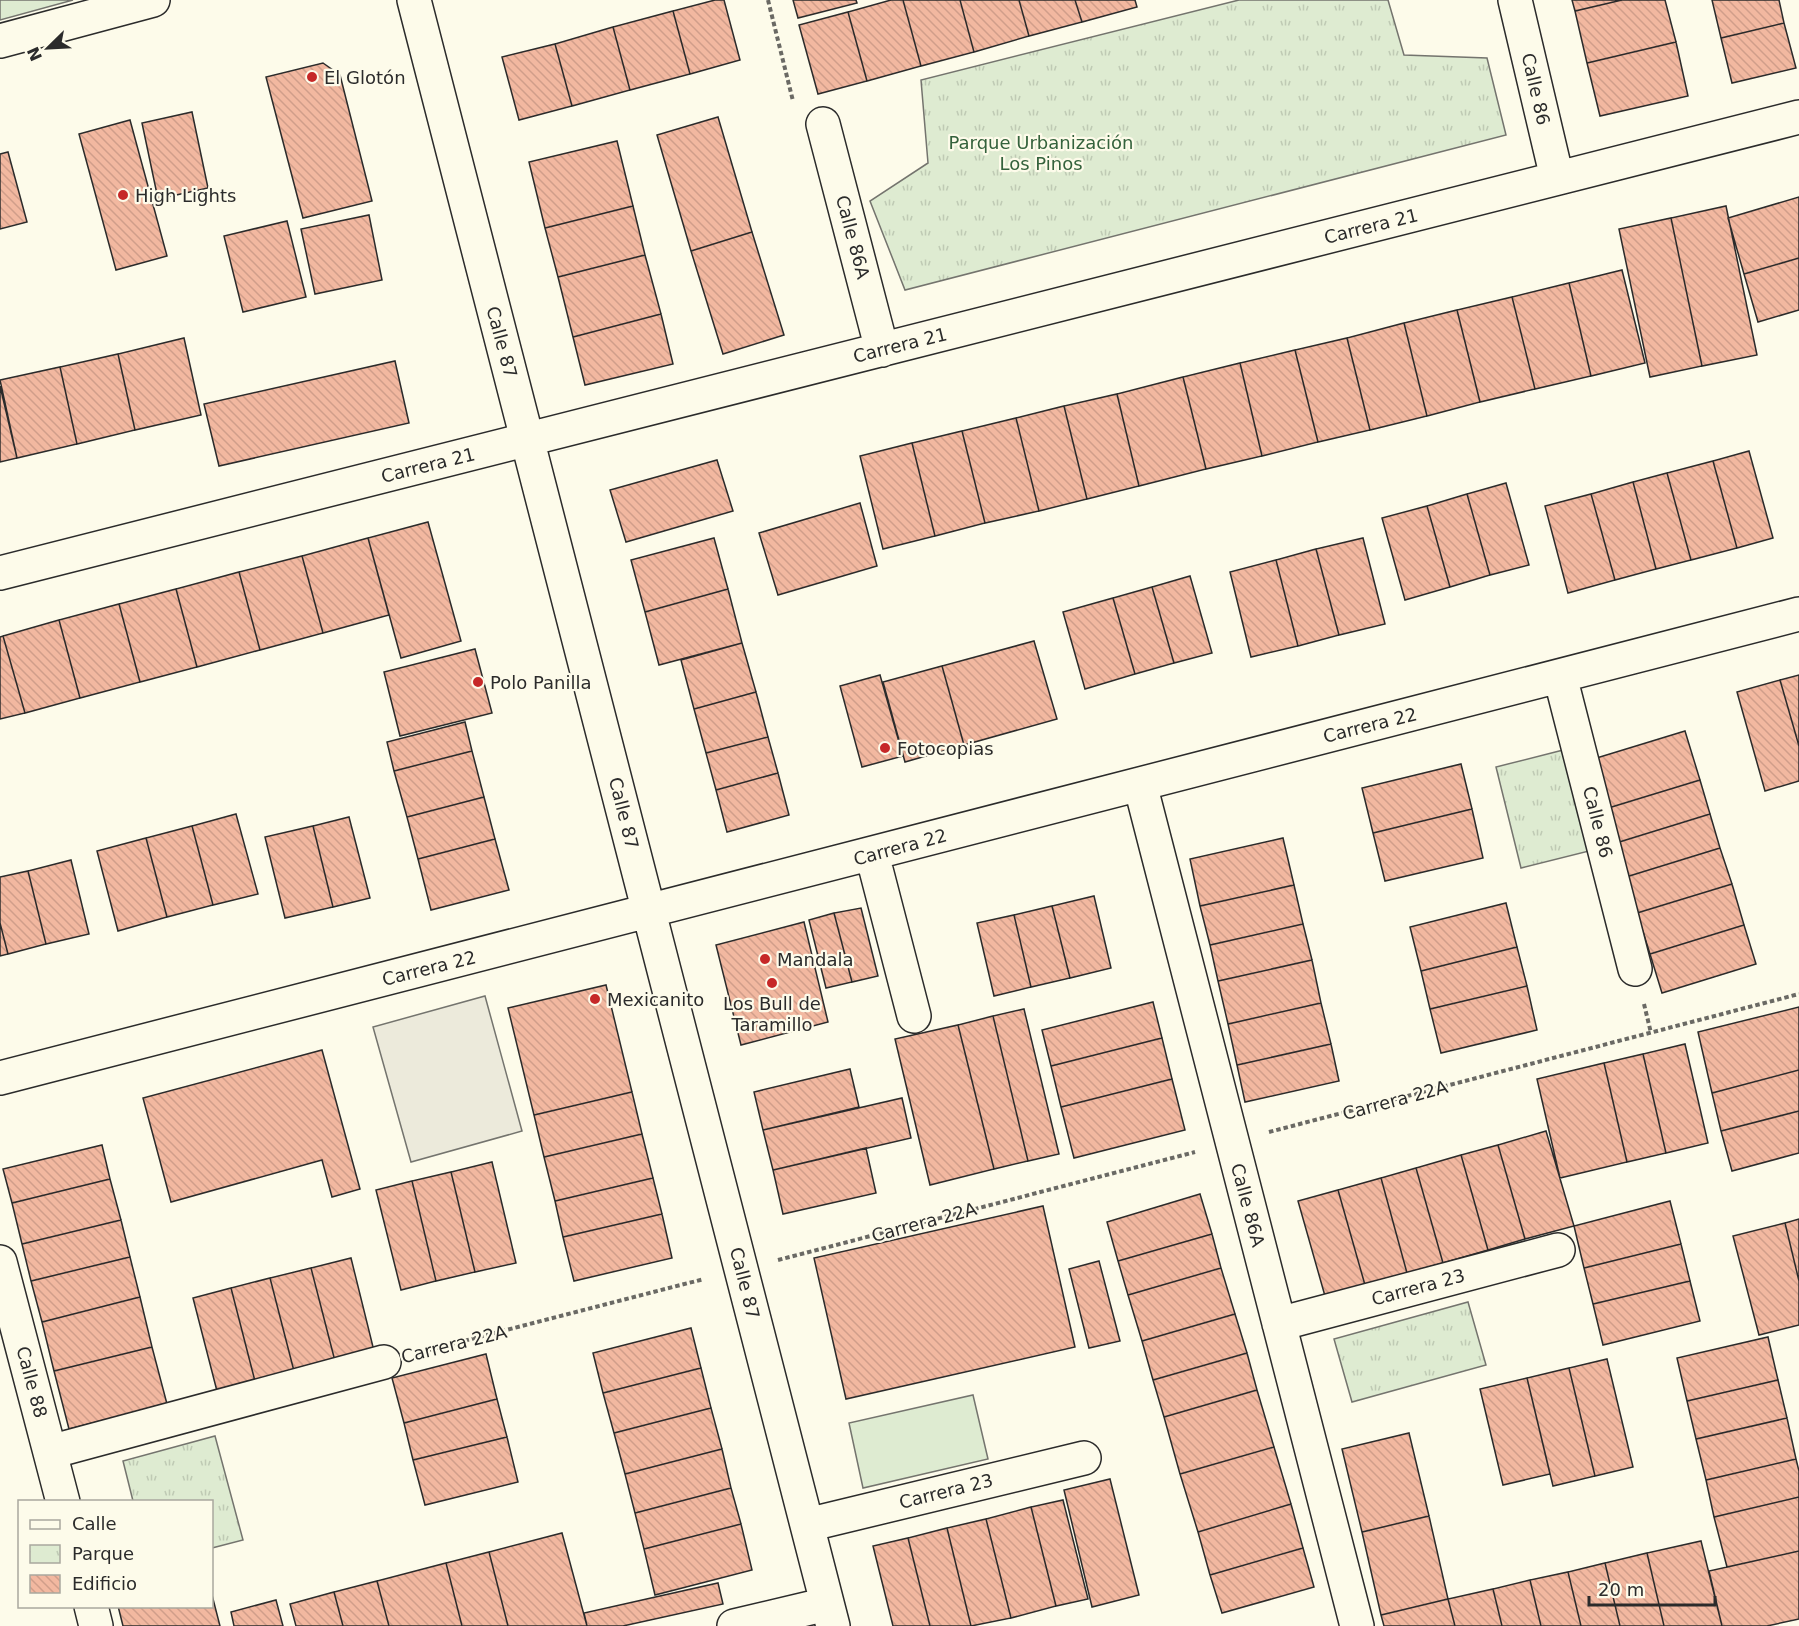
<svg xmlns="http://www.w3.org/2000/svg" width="1799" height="1626" viewBox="0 0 1799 1626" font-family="'DejaVu Sans',sans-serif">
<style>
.grass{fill:#deebd1;stroke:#74746e;stroke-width:1.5}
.park{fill:url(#park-tufts);stroke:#74746e;stroke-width:1.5}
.parking{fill:#eceadb;stroke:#74746e;stroke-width:1.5}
.building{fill:url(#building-back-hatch);stroke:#2b2b2b;stroke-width:1.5}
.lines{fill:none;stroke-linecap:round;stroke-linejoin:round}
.minor-casing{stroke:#2b2b2b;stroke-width:36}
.highway-casing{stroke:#2b2b2b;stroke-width:36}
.path{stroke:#6a6964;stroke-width:4;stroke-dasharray:4.5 3;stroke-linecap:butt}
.minor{stroke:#fdfbea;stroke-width:33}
.highway{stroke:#fdfbea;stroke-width:33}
.poi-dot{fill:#c62828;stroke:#fdfbea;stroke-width:2}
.labels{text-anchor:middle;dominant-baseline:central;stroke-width:4.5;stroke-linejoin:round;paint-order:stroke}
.poi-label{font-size:18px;fill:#2b2b2b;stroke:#fdfbea;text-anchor:start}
.street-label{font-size:18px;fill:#2b2b2b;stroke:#fdfbea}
.park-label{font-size:18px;fill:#34623c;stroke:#fdfbea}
</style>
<defs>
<pattern id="park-tufts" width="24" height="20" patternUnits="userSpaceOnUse" patternTransform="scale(1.5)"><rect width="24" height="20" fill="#deebd1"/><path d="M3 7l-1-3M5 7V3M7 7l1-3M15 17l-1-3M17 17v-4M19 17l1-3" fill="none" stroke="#bfcab4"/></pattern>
<pattern id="building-back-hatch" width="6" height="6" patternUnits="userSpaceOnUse" patternTransform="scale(1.5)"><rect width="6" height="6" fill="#f2b8a0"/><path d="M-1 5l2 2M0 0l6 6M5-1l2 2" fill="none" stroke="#d09e8a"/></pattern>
</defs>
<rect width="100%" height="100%" fill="#fdfbea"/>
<path class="grass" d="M0,0H73L0,20Z
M973,1395L988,1459L863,1488L849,1423Z"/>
<path class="park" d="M1239,0H1388L1404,55L1487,58L1506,135L905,290L870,201L928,163L921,80Z
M1575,747L1601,848L1521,868L1496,767Z
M1468,1302L1486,1365L1352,1402L1334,1339Z
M215,1436L243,1540L212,1548V1502L133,1501L123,1461Z"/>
<path class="parking" d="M485,996L522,1131L411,1162L373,1027Z"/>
<path class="building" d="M715,0H724L740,60L690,74L673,11Z
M793,0H856L857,3L798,18Z
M891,0H903L921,66L867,81L848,12Z
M903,0H960L974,52L921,66Z
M960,0H1019L1029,36L974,52Z
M1019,0H1075L1082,22L1029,36Z
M1075,0H1135L1137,7L1082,22Z
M1572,0H1622L1575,11Z
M1622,0H1665L1676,42L1587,63L1575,11Z
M1712,0H1779L1784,23L1721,38Z
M673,11L690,74L630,90L613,27Z
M848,12L867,81L818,94L799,25Z
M1784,23L1796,68L1732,83L1721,38Z
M613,27L630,90L572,106L555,44Z
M1676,42L1688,96L1600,116L1587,63Z
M555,44L572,106L519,120L502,57Z
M323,63L340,75L372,201L303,218L266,77Z
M192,112L208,188L158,199L142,123Z
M718,117L752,232L691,251L657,135Z
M130,120L167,256L116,270L79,134Z
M617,141L633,206L545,228L529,162Z
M8,152L27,222L0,229V154Z
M1799,197V258L1744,274L1728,218Z
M633,206L645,255L558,277L545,228Z
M1726,206L1757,355L1702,366L1671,218Z
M369,215L382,280L315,294L301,229Z
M1671,218L1702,366L1650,377L1619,229Z
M287,221L306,297L243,312L224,236Z
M752,232L784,335L723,354L691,251Z
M645,255L661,314L573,337L558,277Z
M1799,258V310L1758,322L1744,274Z
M1622,270L1645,363L1591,376L1569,283Z
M1569,283L1591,376L1535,389L1512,297Z
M1512,297L1535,389L1480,402L1457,310Z
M1457,310L1480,402L1427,416L1404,323Z
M661,314L673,364L585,385L573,337Z
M1404,323L1427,416L1370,430L1347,338Z
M184,338L201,415L135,430L118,354Z
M1347,338L1370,430L1318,442L1295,350Z
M1295,350L1318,442L1262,456L1240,363Z
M118,354L135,430L77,444L60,367Z
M395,361L409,423L219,466L204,404Z
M1240,363L1262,456L1206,469L1183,377Z
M60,367L77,444L17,458L0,380Z
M1183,377L1206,469L1139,486L1117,394Z
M0,386L17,458L0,462Z
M1117,394L1139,486L1087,499L1064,406Z
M1064,406L1087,499L1039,511L1016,418Z
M1016,418L1039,511L985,523L962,431Z
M962,431L985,523L935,536L912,443Z
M912,443L935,536L883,549L860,456Z
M1749,451L1773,538L1737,548L1713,461Z
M717,460L733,511L626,542L610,490Z
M1713,461L1737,548L1691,560L1667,473Z
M1667,473L1691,560L1656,569L1633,482Z
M1633,482L1656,569L1615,580L1591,494Z
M1506,483L1529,565L1490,575L1467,494Z
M1467,494L1490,575L1450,587L1427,506Z
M1591,494L1615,580L1568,593L1545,506Z
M860,503L877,566L778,595L759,533Z
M1427,506L1450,587L1405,600L1382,518Z
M428,522L461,641L401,658L368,538Z
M368,538L389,615L323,633L302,556Z
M714,538L728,589L645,612L631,560Z
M1363,538L1385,624L1339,635L1316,549Z
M1316,549L1339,635L1298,646L1276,560Z
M302,556L323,633L260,650L239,572Z
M1276,560L1298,646L1251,657L1230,572Z
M239,572L260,650L197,667L176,589Z
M1190,576L1212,653L1174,663L1152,587Z
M1152,587L1174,663L1135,674L1113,598Z
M176,589L197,667L140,682L119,604Z
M728,589L742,643L659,665L645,612Z
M1113,598L1135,674L1085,689L1063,612Z
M119,604L140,682L80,698L59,620Z
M59,620L80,698L25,713L3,636Z
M3,636L25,713L0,719V637Z
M1034,641L1057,719L964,745L942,666Z
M742,643L756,692L694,709L681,660Z
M475,649L492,713L400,736L384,672Z
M942,666L964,745L905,762L883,682Z
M880,675L903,756L862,767L840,686Z
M1799,675V746L1780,680Z
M1780,680L1799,746V781L1765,791L1737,692Z
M756,692L768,737L706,753L694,709Z
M465,722L472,751L394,771L387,742Z
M1685,731L1700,780L1605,809L1590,760Z
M768,737L778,773L716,790L706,753Z
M472,751L484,797L407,817L394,771Z
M1461,764L1472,809L1373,833L1362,788Z
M778,773L789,815L727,832L716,790Z
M1700,780L1710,814L1616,843L1605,809Z
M484,797L495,839L418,859L407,817Z
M1472,809L1483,858L1385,881L1373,833Z
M236,814L258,894L213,905L192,826Z
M1710,814L1720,848L1626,877L1616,843Z
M349,817L370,898L333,907L313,826Z
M192,826L213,905L167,917L146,838Z
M313,826L333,907L285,918L265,837Z
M146,838L167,917L118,931L97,851Z
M1283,838L1294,885L1200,906L1190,859Z
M495,839L509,890L431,910L418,859Z
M1720,848L1732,884L1637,913L1626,877Z
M71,860L89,934L46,944L28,871Z
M28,871L46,944L8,954L0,923V877Z
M1732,884L1744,925L1650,954L1637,913Z
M1294,885L1303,924L1210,945L1200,906Z
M1094,896L1111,968L1070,978L1052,906Z
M1506,903L1517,947L1421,971L1410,927Z
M1052,906L1070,978L1031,987L1014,915Z
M861,908L878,976L852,982L834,913Z
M834,913L852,982L826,988L809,920Z
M1014,915L1031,987L994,996L977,923Z
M804,922L828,1022L741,1045L716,945Z
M0,923L8,954L0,956Z
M1303,924L1312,960L1218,981L1210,945Z
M1744,925L1756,964L1662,993L1650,954Z
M1517,947L1527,986L1430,1009L1421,971Z
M1312,960L1321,1003L1228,1024L1218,981Z
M606,985L632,1092L534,1115L508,1008Z
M1527,986L1537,1030L1441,1053L1430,1009Z
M1153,1002L1162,1038L1051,1066L1042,1030Z
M1321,1003L1331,1044L1237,1065L1228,1024Z
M1799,1007V1070L1712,1093L1698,1032Z
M1024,1009L1059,1154L1028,1161L993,1016Z
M993,1016L1028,1161L994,1169L958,1025Z
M958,1025L994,1169L930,1185L895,1039Z
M1162,1038L1172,1079L1061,1107L1051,1066Z
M1331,1044L1339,1081L1245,1102L1237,1065Z
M1685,1044L1708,1143L1666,1153L1643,1054Z
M322,1050L360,1189L332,1197L322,1160L171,1202L143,1098Z
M1643,1054L1666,1153L1627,1162L1604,1063Z
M1604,1063L1627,1162L1560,1178L1537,1079Z
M850,1069L859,1107L763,1130L754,1092Z
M1799,1070V1111L1721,1131L1712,1093Z
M1172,1079L1185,1130L1074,1158L1061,1107Z
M632,1092L642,1134L544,1157L534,1115Z
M902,1098L911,1138L773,1170L763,1130Z
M1799,1111V1153L1732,1171L1721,1131Z
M1546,1131L1574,1226L1525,1239L1498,1145Z
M642,1134L653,1178L555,1201L544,1157Z
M102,1145L110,1179L12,1203L3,1169Z
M1498,1145L1525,1239L1488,1250L1461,1155Z
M866,1148L876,1193L783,1214L773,1170Z
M1461,1155L1488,1250L1443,1263L1416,1168Z
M492,1162L516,1263L475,1272L451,1172Z
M1416,1168L1443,1263L1407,1273L1381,1178Z
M451,1172L475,1272L436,1281L412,1181Z
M653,1178L662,1214L563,1237L555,1201Z
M1381,1178L1407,1273L1365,1285L1338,1190Z
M110,1179L121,1220L22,1244L12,1203Z
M412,1181L436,1281L401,1290L376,1190Z
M1338,1190L1365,1285L1325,1296L1298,1201Z
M1200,1194L1212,1234L1118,1261L1107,1222Z
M1670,1201L1681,1244L1584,1268L1574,1226Z
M1043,1206L1075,1347L846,1399L814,1258Z
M662,1214L672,1258L574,1281L563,1237Z
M1799,1219V1281L1785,1223Z
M121,1220L130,1257L31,1281L22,1244Z
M1785,1223L1799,1281V1325L1759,1335L1733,1236Z
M1212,1234L1221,1268L1128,1295L1118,1261Z
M1681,1244L1690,1281L1593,1304L1584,1268Z
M130,1257L140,1297L42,1322L31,1281Z
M351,1258L375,1355L336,1365L311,1268Z
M1099,1261L1120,1341L1089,1348L1069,1269Z
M311,1268L336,1365L295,1375L270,1278Z
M1221,1268L1235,1314L1142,1341L1128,1295Z
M270,1278L295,1375L256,1385L231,1288Z
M1690,1281L1700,1321L1603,1345L1593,1304Z
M231,1288L256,1385L218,1395L193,1298Z
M140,1297L152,1347L54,1371L42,1322Z
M1235,1314L1247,1353L1153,1380L1142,1341Z
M691,1328L701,1368L603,1393L593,1353Z
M1768,1337L1778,1380L1687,1401L1677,1358Z
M152,1347L167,1404L69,1429L54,1371Z
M1247,1353L1257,1390L1164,1417L1153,1380Z
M486,1354L497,1399L404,1423L392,1378Z
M1607,1359L1633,1467L1595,1476L1569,1368Z
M701,1368L711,1408L614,1433L603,1393Z
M1569,1368L1595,1476L1553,1486L1527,1378Z
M1527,1378L1550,1474L1503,1485L1480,1389Z
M1778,1380L1787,1418L1696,1439L1687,1401Z
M1257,1390L1274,1447L1180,1474L1164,1417Z
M497,1399L507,1437L413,1460L404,1423Z
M711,1408L722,1449L625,1474L614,1433Z
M1787,1418L1796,1459L1706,1480L1696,1439Z
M1409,1433L1429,1516L1362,1532L1342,1449Z
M507,1437L518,1482L425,1505L413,1460Z
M1274,1447L1291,1504L1198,1532L1180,1474Z
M722,1449L731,1488L635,1513L625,1474Z
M1796,1459L1799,1471V1497L1714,1517L1706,1480Z
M1110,1479L1139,1595L1092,1607L1064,1490Z
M731,1488L741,1524L644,1549L635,1513Z
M1799,1497V1551L1727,1567L1714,1517Z
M1063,1500L1088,1599L1056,1606L1031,1507Z
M1291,1504L1303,1548L1210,1575L1198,1532Z
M1031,1507L1056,1606L1011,1618L986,1519Z
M1429,1516L1448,1599L1381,1615L1362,1532Z
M986,1519L1011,1618L971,1626L947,1528Z
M741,1524L752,1570L655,1595L644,1549Z
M947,1528L971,1626H930L908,1538Z
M562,1533L587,1626H508L489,1552Z
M908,1538L930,1626H893L873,1546Z
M1701,1541L1722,1626H1664L1647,1553Z
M1303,1548L1314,1587L1222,1613L1210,1575Z
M1799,1551V1619L1767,1626H1722L1709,1571Z
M489,1552L508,1626H462L446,1563Z
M1647,1553L1664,1626H1620L1605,1563Z
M446,1563L462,1626H389L377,1581Z
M1605,1563L1620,1626H1581L1568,1572Z
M1568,1572L1581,1626H1541L1530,1580Z
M1530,1580L1541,1626H1502L1493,1589Z
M377,1581L389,1626H343L334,1592Z
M718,1583L723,1604L623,1626H587L584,1613Z
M1493,1589L1502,1626H1455L1448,1599Z
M334,1592L343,1626H296L290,1604Z
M212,1595L220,1626H123L118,1606H212Z
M1448,1599L1455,1626H1384L1381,1615Z
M276,1600L283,1626H234L231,1612Z"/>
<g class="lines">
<g class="minor-casing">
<path id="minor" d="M414,0L833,1626
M1515,0L1557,178
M823,124L882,350
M0,573L1799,117
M1560,676L1635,969
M1140,784L1357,1626
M872,854L914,1016
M0,1078L1799,614
M0,1262L63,1502
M1279,1324L1558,1250
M50,1452L384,1362
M807,1525L1084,1458
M91,1606L96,1626
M734,1626L827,1604"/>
</g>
<g class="highway-casing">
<path id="highway" d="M0,41L153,0"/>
</g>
<path class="path" d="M768,0L793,101
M1644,1004L1651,1033
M1269,1132L1799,994
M778,1260L1195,1152
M421,1352L704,1279"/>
<use href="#minor" class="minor"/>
<use href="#highway" class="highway"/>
</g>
<g class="poi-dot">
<circle cx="312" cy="77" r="6"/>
<circle cx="123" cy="195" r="6"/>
<circle cx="478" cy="682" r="6"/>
<circle cx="885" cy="748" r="6"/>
<circle cx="765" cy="959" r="6"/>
<circle cx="772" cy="983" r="6"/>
<circle cx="595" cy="999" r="6"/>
</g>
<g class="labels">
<g class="poi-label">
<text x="324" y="77">El Glotón</text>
<text x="135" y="195">High Lights</text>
<text x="490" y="682">Polo Panilla</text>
<text x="897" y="748">Fotocopias</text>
<text x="777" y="959">Mandala</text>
<text x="607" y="999">Mexicanito</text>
<text x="772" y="1003" text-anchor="middle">Los Bull de<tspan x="772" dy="21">Taramillo</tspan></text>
</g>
<g class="street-label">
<text transform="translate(1536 89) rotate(77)">Calle 86</text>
<text transform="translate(1371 226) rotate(-14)">Carrera 21</text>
<text transform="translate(853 237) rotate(75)">Calle 86A</text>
<text transform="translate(502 342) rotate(75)">Calle 87</text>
<text transform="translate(900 345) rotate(-14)">Carrera 21</text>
<text transform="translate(428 465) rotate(-14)">Carrera 21</text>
<text transform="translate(1370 725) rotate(-14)">Carrera 22</text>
<text transform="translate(624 813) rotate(76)">Calle 87</text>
<text transform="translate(1598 822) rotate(76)">Calle 86</text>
<text transform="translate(900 847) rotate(-15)">Carrera 22</text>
<text transform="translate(429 968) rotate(-14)">Carrera 22</text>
<text transform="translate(1395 1100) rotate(-15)">Carrera 22A</text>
<text transform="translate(1248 1205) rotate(75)">Calle 86A</text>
<text transform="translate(924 1222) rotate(-15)">Carrera 22A</text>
<text transform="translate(745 1283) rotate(76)">Calle 87</text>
<text transform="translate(1418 1287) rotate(-15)">Carrera 23</text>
<text transform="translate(454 1344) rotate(-14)">Carrera 22A</text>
<text transform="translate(32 1382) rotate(75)">Calle 88</text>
<text transform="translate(946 1491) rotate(-14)">Carrera 23</text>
</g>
<g class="park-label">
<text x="1041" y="142">Parque Urbanización<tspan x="1041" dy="21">Los Pinos</tspan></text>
</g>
</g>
<rect x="18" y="1500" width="195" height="108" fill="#fdfbea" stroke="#a9a89e" stroke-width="1.5"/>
<rect x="30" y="1520" width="30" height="9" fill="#fdfbea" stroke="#a9a89e" stroke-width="1.5"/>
<text x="72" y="1530" font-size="18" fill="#2b2b2b">Calle</text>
<rect x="30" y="1545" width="30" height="18" fill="url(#park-tufts)" stroke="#a9a89e" stroke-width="1.5"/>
<text x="72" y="1560" font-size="18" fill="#2b2b2b">Parque</text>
<rect x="30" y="1575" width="30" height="18" fill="url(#building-back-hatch)" stroke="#a9a89e" stroke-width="1.5"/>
<text x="72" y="1590" font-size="18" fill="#2b2b2b">Edificio</text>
<g transform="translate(48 48) rotate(246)" stroke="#fdfbea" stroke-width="4.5" paint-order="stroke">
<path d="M0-4.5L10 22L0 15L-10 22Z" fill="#2b2b2b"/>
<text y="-9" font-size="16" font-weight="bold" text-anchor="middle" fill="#2b2b2b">N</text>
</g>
<path d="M1589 1596v9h126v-9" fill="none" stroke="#2b2b2b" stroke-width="3"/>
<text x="1598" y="1596" font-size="18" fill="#2b2b2b" stroke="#fdfbea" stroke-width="4.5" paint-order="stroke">20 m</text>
</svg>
